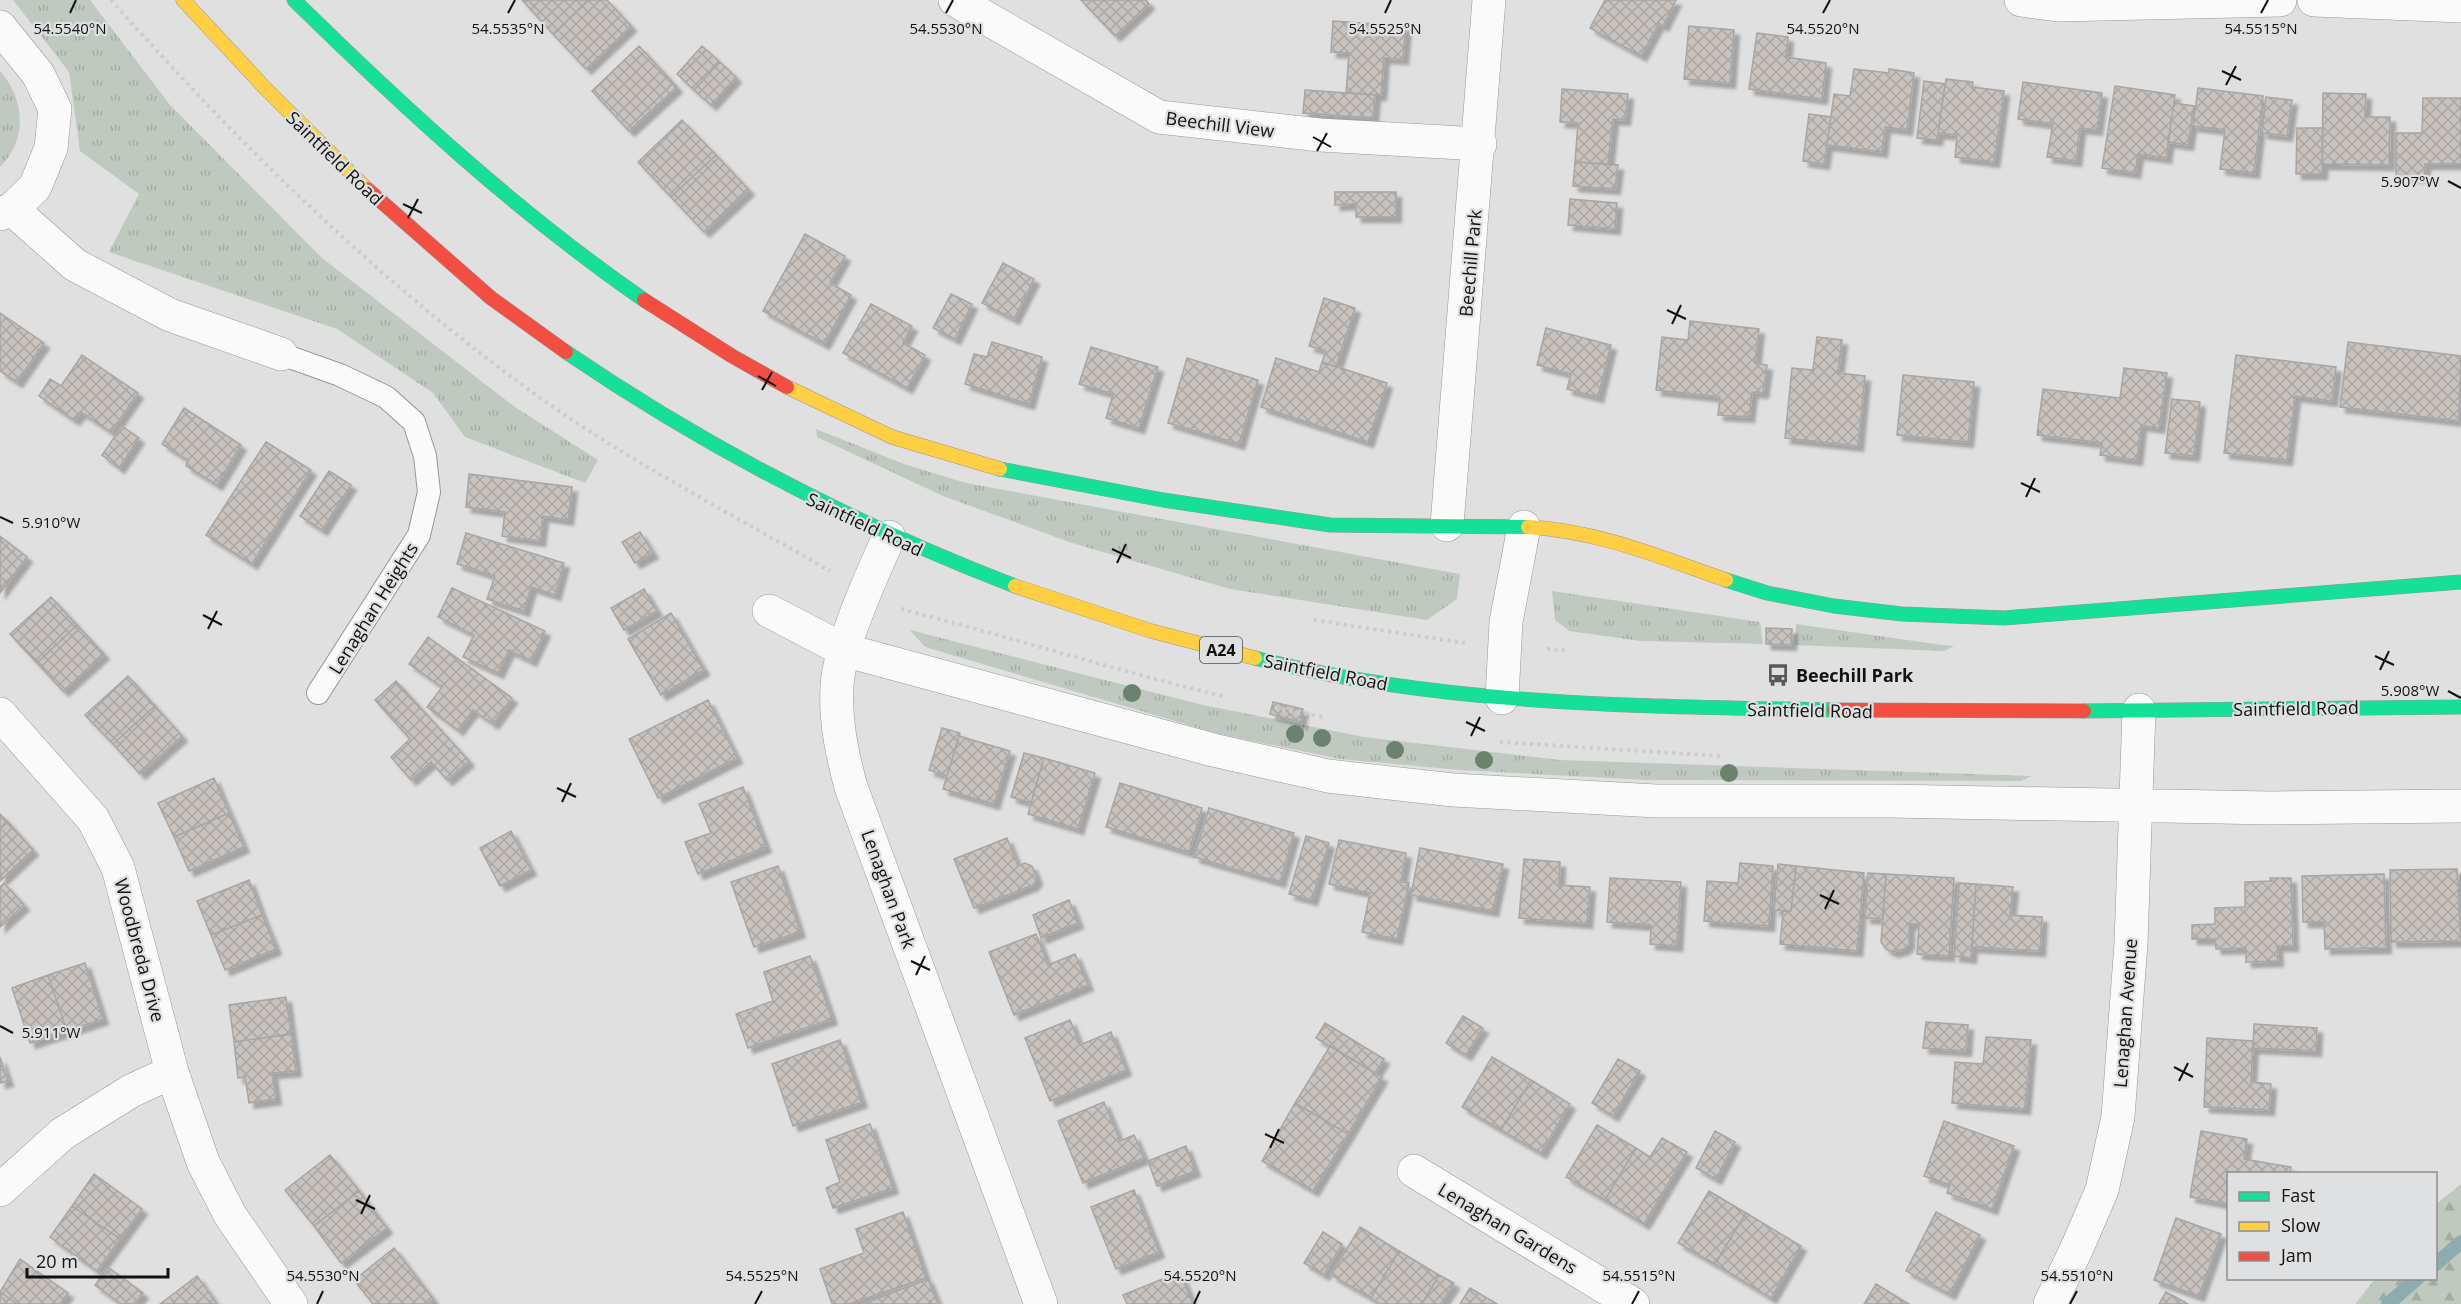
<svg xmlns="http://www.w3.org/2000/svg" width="2461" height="1304" viewBox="0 0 2461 1304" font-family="'Open Sans',sans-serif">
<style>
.grass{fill:url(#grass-tufts)}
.forest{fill:url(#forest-firs)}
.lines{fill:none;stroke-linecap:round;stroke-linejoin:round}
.stream{stroke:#8dacb0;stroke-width:14}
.building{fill:url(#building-cross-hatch);stroke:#a6a6a6;stroke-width:1.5;filter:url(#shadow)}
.lane-casing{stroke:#979797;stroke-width:24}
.street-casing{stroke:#979797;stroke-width:34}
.fast-casing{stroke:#979797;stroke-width:15}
.slow-casing{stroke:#979797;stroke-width:15}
.jam-casing{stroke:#979797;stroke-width:15}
.path{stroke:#ccc;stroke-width:4;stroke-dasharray:3 4.5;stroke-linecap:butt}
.lane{stroke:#fafafa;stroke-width:22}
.street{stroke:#fafafa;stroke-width:33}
.fast{stroke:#16e098;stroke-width:14}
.slow{stroke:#ffcf43;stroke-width:14}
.jam{stroke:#f24e42;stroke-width:14}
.tree{fill:#6a826e}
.ticks{fill:none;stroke:#111112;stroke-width:2}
.labels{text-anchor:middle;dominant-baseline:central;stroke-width:4.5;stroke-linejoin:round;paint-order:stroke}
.shield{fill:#dfe0e1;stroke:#4f4f50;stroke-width:1.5}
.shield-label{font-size:16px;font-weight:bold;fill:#111112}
.street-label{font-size:18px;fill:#111112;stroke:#dfe0e1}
.poi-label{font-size:18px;font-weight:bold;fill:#111112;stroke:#dfe0e1;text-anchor:start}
.ticks-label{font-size:15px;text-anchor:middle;fill:#111112;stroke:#dfe0e1;stroke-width:4.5;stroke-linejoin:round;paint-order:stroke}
</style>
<defs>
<pattern id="grass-tufts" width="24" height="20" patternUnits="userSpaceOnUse" patternTransform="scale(1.5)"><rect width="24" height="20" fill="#c0c9c0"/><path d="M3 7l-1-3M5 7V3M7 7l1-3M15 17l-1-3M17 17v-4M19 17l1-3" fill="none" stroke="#a4aca4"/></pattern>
<pattern id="forest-firs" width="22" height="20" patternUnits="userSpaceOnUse" patternTransform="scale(1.5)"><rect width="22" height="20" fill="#c0c9c0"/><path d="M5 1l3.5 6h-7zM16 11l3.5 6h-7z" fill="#a4aca4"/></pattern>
<pattern id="building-cross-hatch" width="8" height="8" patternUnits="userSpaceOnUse" patternTransform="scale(1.5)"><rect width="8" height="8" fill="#c9c3bf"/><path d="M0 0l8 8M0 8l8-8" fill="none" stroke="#aca6a3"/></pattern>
<filter id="shadow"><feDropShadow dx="5.5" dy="5.5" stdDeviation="1.5" flood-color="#0004"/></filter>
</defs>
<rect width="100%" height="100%" fill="#e0e0e0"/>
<path class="grass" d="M13,0H90L170,105L322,258L515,407L598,460L585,483L465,437L433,393L337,329L109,252L139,194L80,151L69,72Z
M0,71C25,99 28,139 0,167Z
M816,429L904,464L966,483L1460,574L1457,599L1427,620L1230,589L1072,543L943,496L817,437Z
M1552,591L1760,622L1763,644L1641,641L1569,631L1555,620Z
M1796,624L1942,645L1954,646L1944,651L1795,645Z
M910,630L1203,705L1364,737L1560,760L2032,776L2021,781L1647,780L1460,770L1340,759L1219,734L925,647Z"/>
<path class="forest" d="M2461,1184V1304H2355L2375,1279L2436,1278V1204Z"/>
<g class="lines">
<path class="stream" d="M2436,1264L2461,1242
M2388,1304L2418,1278"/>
</g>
<path class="building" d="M522,0H589L553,34Z
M589,0H607L631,26L586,69L553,34Z
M1081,0H1146L1149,4L1115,36Z
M1605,0H1676L1663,26L1659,23L1641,56L1590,28Z
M1333,21L1406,26L1403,59L1384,58L1381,95L1346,93L1349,53L1331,52Z
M1689,26L1734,30L1730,83L1684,79Z
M1757,33L1788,37L1786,57L1826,63L1822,99L1749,89Z
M639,46L677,87L629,131L592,91Z
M702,46L720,62L694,90L677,74Z
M720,62L736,77L711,105L694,90Z
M1854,69L1889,73V69L1914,73L1907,130L1885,127L1882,152L1827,145L1834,94L1850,96Z
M1946,79L1973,82L1972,87L2004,91L1994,162L1955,157L1957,135L1938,133Z
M1924,81L1945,84L1937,140L1917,138Z
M2023,82L2102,93L2097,130L2080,128L2076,161L2047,157L2053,124L2018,119Z
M2115,86L2175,95L2166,158L2138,154L2135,173L2102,168Z
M2198,88L2263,96L2254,173L2220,169L2225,130L2193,126Z
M1562,89L1628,94L1625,120L1613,119L1608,164L1575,162L1578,123L1560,122Z
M1305,90L1375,95L1373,118L1303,113Z
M2323,93L2366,94L2365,117H2390L2389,165L2322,164Z
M2266,97L2292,100L2287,136L2262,133Z
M2423,98H2461V164H2425L2424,177H2396V133H2422Z
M2174,103L2194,106L2188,145L2168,142Z
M1809,114L1831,117L1824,164L1803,161Z
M682,120L716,155L671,197L638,162Z
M2297,128H2323L2322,174H2296Z
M716,155L749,190L704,232L671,197Z
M1575,162L1618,165L1615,189L1573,186Z
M1335,192H1396V217H1356V204L1335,205Z
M1570,199L1617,203L1615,229L1568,225Z
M805,234L845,256L830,283L851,295L824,344L763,311Z
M1003,263L1034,279L1014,319L982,303Z
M951,294L972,304L955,339L933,328Z
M1324,298L1355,308L1336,367L1322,362L1326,351L1309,346Z
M871,304L912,326L903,343L925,355L907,388L843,353Z
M0,313L44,343L17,382L0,371Z
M1690,321L1759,329L1755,363L1767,365L1763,393L1752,392L1749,417L1718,415L1720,397L1656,390L1662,337L1688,340Z
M1546,328L1611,345L1598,397L1567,389L1571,374L1537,365Z
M1817,337L1842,340L1838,373L1865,376L1858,446L1785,438L1792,368L1813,370Z
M992,342L1042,357L1029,404L965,384L974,354L987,357Z
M2348,342L2461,356L2459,421L2340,407Z
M1091,347L1158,367L1139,428L1106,418L1113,394L1079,384Z
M82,355L138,393L111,432L81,412L74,420L39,396L50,379L61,386Z
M2236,355L2336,367L2332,401L2295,396L2287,460L2224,453Z
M1187,358L1258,380L1239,444L1168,423Z
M1276,358L1319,372L1322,362L1387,383L1368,442L1261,407Z
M2124,368L2167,373L2159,428L2141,425L2137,460L2100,455L2102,443L2037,435L2043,389L2120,398Z
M1903,375L1974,382L1968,442L1897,435Z
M2172,399L2200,402L2194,456L2165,453Z
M184,408L241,445L217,485L186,466L188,460L162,444Z
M122,426L139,438L119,468L102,455Z
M266,442L311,470L252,564L206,535Z
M329,471L351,485L322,530L300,516Z
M469,474L572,487L568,520L543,516L540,541L502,536L505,512L466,507Z
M640,532L653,553L635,563L622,542Z
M466,533L564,563L555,595L531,587L524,611L487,599L495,576L457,564Z
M0,536L27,557L0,593Z
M452,588L545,631L531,661L509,650L498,673L463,657L474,635L438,617Z
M644,589L657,611L624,630L611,608Z
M51,597L77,625L37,663L10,634Z
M671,613L704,670L661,695L628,639Z
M77,625L104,654L63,691L37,663Z
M1766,628L1792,629L1791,645L1766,644Z
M428,637L512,698L493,724L473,710L458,730L427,707L442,687L409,664Z
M128,676L155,706L113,744L85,715Z
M396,681L469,761L447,780L431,762L411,780L391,757L410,739L375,700Z
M708,700L737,758L658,798L629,739Z
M1273,702L1303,709L1300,722L1270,714Z
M155,706L182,736L140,774L113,744Z
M942,728L960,733L947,776L929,770Z
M959,736L1010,751L994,804L943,789Z
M1024,753L1044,758L1031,803L1011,797Z
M1044,758L1095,773L1078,829L1028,814Z
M214,778L229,813L174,837L158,803Z
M1120,783L1202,808L1189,852L1106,827Z
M743,787L766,847L698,874L685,842L711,833L699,804Z
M1209,808L1294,833L1280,882L1194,857Z
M229,813L244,847L189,871L174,837Z
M0,814L8,822L0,829Z
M8,822L33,850L0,881V829Z
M511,831L531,870L500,886L480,848Z
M1306,836L1329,843L1312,900L1289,894Z
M1007,838L1018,866L1025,863L1032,866L1037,879L1033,885L974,908L954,859Z
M1339,840L1406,853L1401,882L1409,883L1397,939L1362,932L1370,893L1329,884Z
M1420,848L1503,864L1493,911L1411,895Z
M1524,859L1560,862L1559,885L1590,887L1587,923L1519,918Z
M1740,863L1773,866L1769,926L1704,921L1707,881L1738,883Z
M1778,864L1796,866L1791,911L1774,910Z
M778,866L800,932L754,947L731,882Z
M1796,866L1864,873L1857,951L1780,944L1783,911H1791Z
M2457,869L2461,941L2391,942L2390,870Z
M1868,873L1886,874L1883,919L1865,918Z
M1886,874L1954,878L1949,956L1917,954L1919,924H1909V944L1904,949L1893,952L1886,949L1881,942Z
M2384,874L2386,948L2325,949L2324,922H2303L2302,876Z
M1610,878L1681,882L1677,946L1650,944L1651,925L1607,922Z
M2270,878H2291L2293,946H2277L2278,961L2246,962V948L2216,949L2215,939H2192V925L2215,924V908L2245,907V882L2271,881Z
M249,880L262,915L211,935L197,901Z
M4,883L24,905L0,927V887Z
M1959,883L1976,884L1971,958L1954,956Z
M1976,884L2013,887L2010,915L2042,917L2040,951L1972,947Z
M1069,900L1078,923L1041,938L1033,915Z
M262,915L276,949L225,970L211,935Z
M1036,934L1048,965L1075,954L1088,985L1014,1015L989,952Z
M810,956L832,1019L748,1048L736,1014L773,1001L764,972Z
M85,963L103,1019L67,1031L48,975Z
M48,975L67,1031L30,1043L12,988Z
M286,997L291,1034L234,1042L229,1005Z
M1463,1016L1483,1028L1466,1055L1446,1043Z
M1070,1020L1080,1045L1111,1032L1126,1070L1050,1101L1025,1038Z
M1926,1022L1968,1025L1966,1051L1923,1048Z
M1325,1023L1384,1059L1375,1073L1316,1038Z
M2254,1024L2317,1028L2316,1051L2253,1048Z
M291,1034L296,1071L272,1073L276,1099L249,1103L245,1077L238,1078L234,1042Z
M1986,1037L2031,1040L2025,1109L1952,1103L1955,1062L1983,1064Z
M2207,1038L2253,1041L2251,1082L2271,1084L2269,1110L2204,1107Z
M840,1040L862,1102L793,1126L772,1064Z
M1330,1046L1382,1077L1348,1134L1295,1103Z
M0,1057L8,1081L0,1083Z
M1492,1057L1531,1080L1501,1130L1462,1107Z
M1618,1059L1640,1071L1613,1116L1592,1103Z
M1531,1080L1570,1104L1541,1153L1501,1130Z
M1104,1102L1120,1141L1134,1135L1144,1158L1083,1183L1058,1121Z
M1295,1103L1348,1134L1313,1191L1262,1161Z
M1944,1121L2014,1146L1992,1209L1947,1193L1950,1185L1924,1176Z
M870,1124L893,1188L833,1208L826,1188L840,1182L826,1140Z
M1597,1125L1636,1148L1605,1200L1566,1177Z
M1715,1131L1735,1142L1716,1179L1696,1168Z
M2201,1131L2247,1139L2244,1159L2291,1167L2290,1174H2228V1204L2190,1197Z
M1662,1138L1687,1152L1644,1224L1605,1200L1636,1148L1650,1157Z
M1186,1146L1195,1171L1157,1186L1148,1161Z
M330,1155L359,1191L314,1226L285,1190Z
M94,1174L142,1209L120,1239L72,1206Z
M1134,1190L1159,1252L1116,1269L1091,1207Z
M359,1191L387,1228L341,1263L314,1226Z
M1709,1191L1746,1213L1715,1264L1678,1243Z
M72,1206L120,1239L97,1271L50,1237Z
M903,1212L926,1278L849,1304H832L820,1269L864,1253L856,1229Z
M1936,1212L1980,1235L1950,1294L1906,1271Z
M1746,1213L1801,1246L1771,1298L1715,1264Z
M2176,1218L2221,1234L2199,1296L2154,1280Z
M1360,1227L1399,1251L1371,1298L1331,1275Z
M1323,1232L1342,1244L1324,1275L1304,1263Z
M394,1248L433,1299L427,1304H373L354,1280Z
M1399,1251L1439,1275L1422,1304H1380L1371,1298Z
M20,1259L68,1293L60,1304H17L0,1292Z
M108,1267L143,1293L134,1304H121L95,1285Z
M1180,1272L1193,1304H1127L1123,1295Z
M1439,1275L1454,1283L1441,1304H1422Z
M197,1276L217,1304H160Z
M928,1279L938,1304H863Z
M1876,1284L1909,1304H1864Z
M1470,1288L1497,1304H1460Z
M0,1292L17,1304H0Z
M2166,1292L2188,1304H2159Z"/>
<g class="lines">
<g class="lane-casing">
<path id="lane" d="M281,354L340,375L386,397L414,422L425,456L429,492L419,535L318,693"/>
</g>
<g class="street-casing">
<path id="street" d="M955,0L1159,117L1320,135L1480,144
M2021,0L2058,5L2280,0
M2314,0L2461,6
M0,27L38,74L55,109L51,148L35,187L12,209
M0,214L12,209L75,265L170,315L281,354
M1447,525L1489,0
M889,537C872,574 839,647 837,686C835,721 842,754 851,787L1041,1304
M769,611L844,650L1213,750L1328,776L1453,790L1656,801H1889L2271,808L2461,806
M1502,698L1506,622L1524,527
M0,714L93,819L118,868L172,1072L203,1162L230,1215L291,1304
M1414,1171L1633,1304
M0,1190L62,1134L131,1091L172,1072
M2050,1304L2077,1248L2102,1190L2118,1117L2131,943L2139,710"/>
</g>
<g class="fast-casing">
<path id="fast" d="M294,0C404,108 517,212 644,300
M566,352C707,448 856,525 1015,586
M1000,469L1163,500L1330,525L1528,527
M1726,580L1767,593L1834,606L1902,614L2004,618L2461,582
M1255,658C1444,706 1641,706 1834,710
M2084,711L2461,707"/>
</g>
<g class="slow-casing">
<path id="slow" d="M183,0L266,89L367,189
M787,387L892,437L1000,469
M1528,527C1599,531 1660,557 1726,580
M1015,586L1151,631L1255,658"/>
</g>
<g class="jam-casing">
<path id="jam" d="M367,189L491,298L566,352
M644,300L732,356L787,387
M1834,710L2084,711"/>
</g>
<path class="path" d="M111,0C238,143 377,280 532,392C626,460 730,513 830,571
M901,609C1010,637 1117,671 1227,697
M1314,620L1465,643
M1547,649L1565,650
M1275,708L1323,717
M1500,742L1720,756"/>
<use href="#lane" class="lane"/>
<use href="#street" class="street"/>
<use href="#fast" class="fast"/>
<use href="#slow" class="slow"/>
<use href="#jam" class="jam"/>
</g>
<g class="tree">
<circle cx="1132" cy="693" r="9"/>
<circle cx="1295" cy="734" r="9"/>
<circle cx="1322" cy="738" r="9"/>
<circle cx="1395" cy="750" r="9"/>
<circle cx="1484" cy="760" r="9"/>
<circle cx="1729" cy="773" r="9"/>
</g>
<path class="ticks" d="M70,13L76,0M508,13L515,0M946,13L953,0M1385,13L1391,0M1823,13L1830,0M2261,13L2268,0M2222,71L2241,80M2226,85L2236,66M1313,137L1331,147M1317,151L1327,133M2448,181L2461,188M403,204L422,213M408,218L418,199M1667,310L1686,319M1672,324L1681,305M758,376L776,386M762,390L772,372M2021,483L2040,492M2026,497L2035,478M0,517L13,523M1112,549L1131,558M1117,563L1126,544M203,615L222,625M208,629L217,611M2375,656L2394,665M2380,670L2389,651M2448,691L2461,698M1466,722L1485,731M1471,736L1480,717M557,788L576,797M562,802L571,783M1820,895L1839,904M1825,909L1834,890M911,961L930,970M916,975L925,956M0,1026L13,1033M2174,1067L2193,1077M2179,1081L2188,1063M1265,1134L1284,1143M1270,1148L1279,1129M356,1200L375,1209M361,1214L370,1195M317,1304L323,1291M755,1304L762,1291M1194,1304L1200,1291M1632,1304L1639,1291M2070,1304L2077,1291"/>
<defs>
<g id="bus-bare" transform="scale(1.8)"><path d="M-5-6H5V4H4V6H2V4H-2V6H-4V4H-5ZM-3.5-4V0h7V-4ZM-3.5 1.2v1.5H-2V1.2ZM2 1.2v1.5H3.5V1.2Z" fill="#59595a" stroke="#dfe0e1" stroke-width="2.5" paint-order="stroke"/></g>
</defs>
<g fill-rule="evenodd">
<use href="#bus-bare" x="1778" y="675"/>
</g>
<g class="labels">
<rect class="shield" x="1200" y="637" width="42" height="26" rx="4.5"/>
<g class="shield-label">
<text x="1221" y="650">A24</text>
</g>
<g class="street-label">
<text transform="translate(1220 124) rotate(7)">Beechill View</text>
<text transform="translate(335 158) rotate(44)">Saintfield Road</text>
<text transform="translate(1470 263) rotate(-85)">Beechill Park</text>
<text transform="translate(865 524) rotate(25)">Saintfield Road</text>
<text transform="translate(373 608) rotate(-58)">Lenaghan Heights</text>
<text transform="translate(1326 672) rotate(11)">Saintfield Road</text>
<text transform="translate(2296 708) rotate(-1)">Saintfield Road</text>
<text transform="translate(1810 710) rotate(1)">Saintfield Road</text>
<text transform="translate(889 889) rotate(70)">Lenaghan Park</text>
<text transform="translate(140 950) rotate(75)">Woodbreda Drive</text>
<text transform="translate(2125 1013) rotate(-86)">Lenaghan Avenue</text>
<text transform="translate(1508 1228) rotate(31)">Lenaghan Gardens</text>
</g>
<g class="poi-label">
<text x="1796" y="675">Beechill Park</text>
</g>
</g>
<g class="ticks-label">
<text x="70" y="34">54.5540°N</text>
<text x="508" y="34">54.5535°N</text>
<text x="946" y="34">54.5530°N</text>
<text x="1385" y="34">54.5525°N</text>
<text x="1823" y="34">54.5520°N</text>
<text x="2261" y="34">54.5515°N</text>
<text x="2410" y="187">5.907°W</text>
<text x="51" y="528">5.910°W</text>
<text x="2410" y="696">5.908°W</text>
<text x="51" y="1038">5.911°W</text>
<text x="323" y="1281">54.5530°N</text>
<text x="762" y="1281">54.5525°N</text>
<text x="1200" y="1281">54.5520°N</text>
<text x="1639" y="1281">54.5515°N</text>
<text x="2077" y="1281">54.5510°N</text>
</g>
<rect x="2227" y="1172" width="210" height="108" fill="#dfe0e1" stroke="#8d8d8e" stroke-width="1.5"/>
<rect x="2239" y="1192" width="30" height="9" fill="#16e098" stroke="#8d8d8e" stroke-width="1.5"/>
<text x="2281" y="1202" font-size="18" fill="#111112">Fast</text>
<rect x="2239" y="1222" width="30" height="9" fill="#ffcf43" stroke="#8d8d8e" stroke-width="1.5"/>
<text x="2281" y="1232" font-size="18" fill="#111112">Slow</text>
<rect x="2239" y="1252" width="30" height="9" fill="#f24e42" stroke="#8d8d8e" stroke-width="1.5"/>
<text x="2281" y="1262" font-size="18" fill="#111112">Jam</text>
<path d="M27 1268v9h141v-9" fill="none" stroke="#111112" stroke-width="3"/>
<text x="36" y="1268" font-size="18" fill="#111112" stroke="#dfe0e1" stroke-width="4.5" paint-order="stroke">20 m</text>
</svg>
